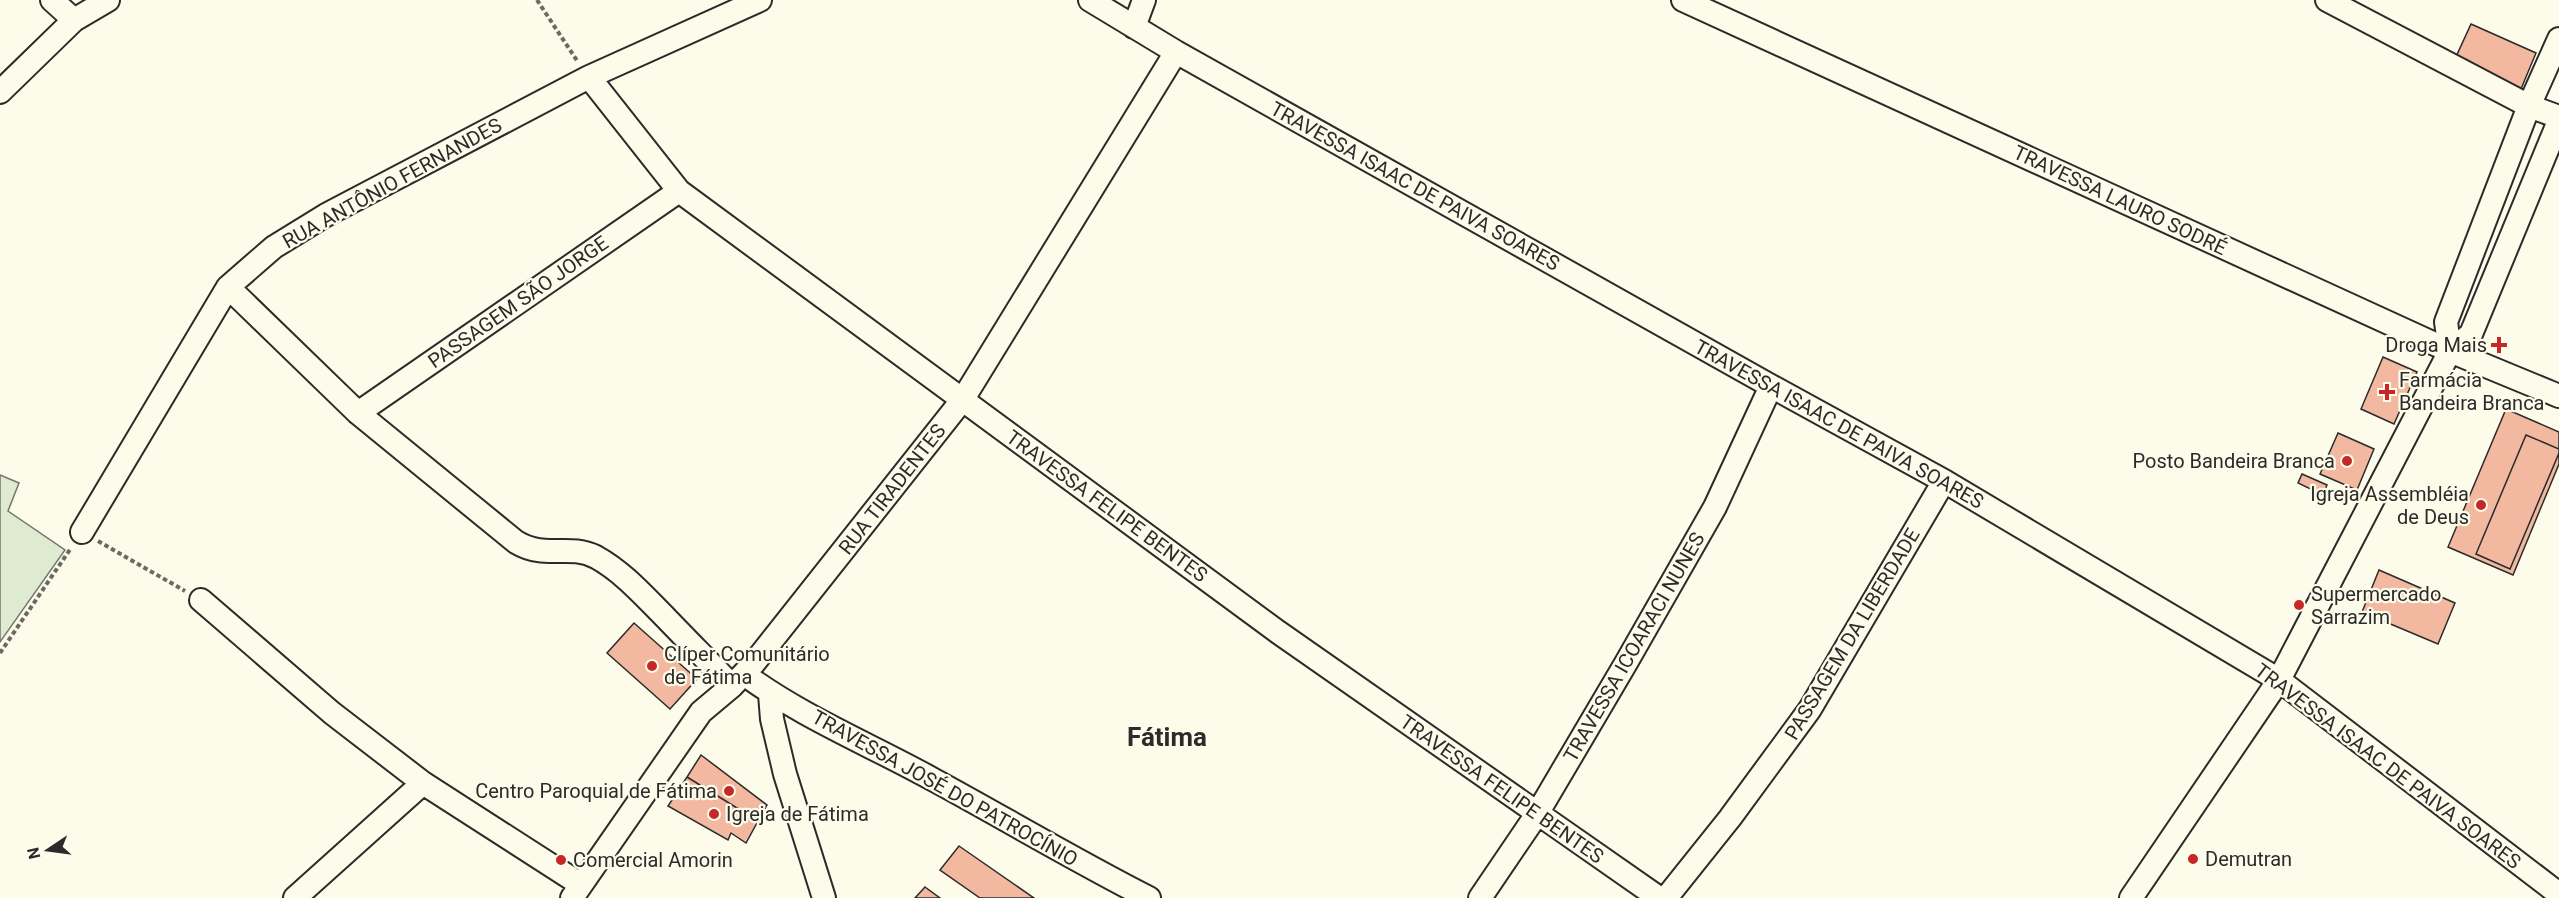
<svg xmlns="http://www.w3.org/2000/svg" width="2559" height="898" viewBox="0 0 2559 898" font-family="Roboto,sans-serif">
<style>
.green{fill:#deebd1;stroke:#74746e;stroke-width:1.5}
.building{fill:#f2b8a0;stroke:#2b2b2b;stroke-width:1.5}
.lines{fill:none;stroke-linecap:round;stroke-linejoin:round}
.minor-casing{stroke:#2b2b2b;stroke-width:26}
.path{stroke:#6a6964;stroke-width:4;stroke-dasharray:4.5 3;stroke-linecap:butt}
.minor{stroke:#fdfbea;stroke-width:22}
.poi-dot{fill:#c62828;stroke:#fdfbea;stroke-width:2}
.labels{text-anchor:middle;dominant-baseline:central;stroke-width:4.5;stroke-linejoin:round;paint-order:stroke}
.street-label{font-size:20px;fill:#2b2b2b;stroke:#fdfbea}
.poi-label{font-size:20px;fill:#2b2b2b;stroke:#fdfbea;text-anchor:start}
.district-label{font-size:26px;font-weight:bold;fill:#2b2b2b;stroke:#fdfbea}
</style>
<rect width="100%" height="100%" fill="#fdfbea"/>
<path class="green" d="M0,475L19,483L8,511L65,550L0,642Z"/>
<path class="building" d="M2471,24L2536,53L2521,89L2455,59Z
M2383,357L2417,372L2394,424L2361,409Z
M2506,409L2559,432V449L2526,435L2476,554L2510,569L2559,453V464L2513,575L2448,547Z
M2338,433L2374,449L2357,490L2320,474Z
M2526,435L2559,449V453L2510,569L2476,554Z
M2302,474L2327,485L2323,495L2298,483Z
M2379,570L2455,603L2438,644L2362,612Z
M634,623L697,679L670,709L607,653Z
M701,755L767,805L758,821L687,777Z
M687,777L758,821L746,843L731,833L728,840L668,806Z
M959,846L1034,898H980L940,870Z
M925,887L940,898H915Z"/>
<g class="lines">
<g class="minor-casing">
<path id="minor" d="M52,0L74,20
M1090,0L1176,52L1771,386L1944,481L2279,680L2559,894
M1683,0L2450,351L2559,396
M2327,0L2529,106L2559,117
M1134,27L1144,0
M589,77L679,191L1278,632L1659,898
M0,92L74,20L108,0
M228,287L358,413L516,542C546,560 568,543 596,557C623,572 643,595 665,617C687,640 710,663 732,686
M2450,351L2446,322L2529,106L2559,39
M358,413L679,191
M82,532L228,287L274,247L326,215L589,77L760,0
M201,600L332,713L423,783L580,884
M744,674C802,717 871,745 934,780C1006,819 1076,861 1149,898
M770,694L772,719L785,774L824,898
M295,898L423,783
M572,898L701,712L732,686L754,663L963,399L1176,52
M1480,898L1537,814L1626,663L1715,507L1771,386
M1666,898L1730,818L1810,709L1944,481
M2131,898L2279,680L2450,351L2471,334L2559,121"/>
</g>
<path class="path" d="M537,0L578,62
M98,541L185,591
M0,653L71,548"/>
<use href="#minor" class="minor"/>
</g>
<g class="poi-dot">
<path d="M2496 336h6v6h6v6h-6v6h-6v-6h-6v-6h6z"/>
<path d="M2384 383h6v6h6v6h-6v6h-6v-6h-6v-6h6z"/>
<circle cx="2347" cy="461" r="6"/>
<circle cx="2481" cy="505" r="6"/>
<circle cx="2299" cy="605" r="6"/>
<circle cx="652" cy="666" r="6"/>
<circle cx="729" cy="791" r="6"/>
<circle cx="714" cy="814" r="6"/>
<circle cx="2193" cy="859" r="6"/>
<circle cx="561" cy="860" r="6"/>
</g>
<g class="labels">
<g class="street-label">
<text transform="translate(392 183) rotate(-29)">RUA ANTÔNIO FERNANDES</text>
<text transform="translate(1415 186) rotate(29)">TRAVESSA ISAAC DE PAIVA SOARES</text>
<text transform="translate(2120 200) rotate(25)">TRAVESSA LAURO SODRÉ</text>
<text transform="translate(518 302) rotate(-35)">PASSAGEM SÃO JORGE</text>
<text transform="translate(1839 424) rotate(29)">TRAVESSA ISAAC DE PAIVA SOARES</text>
<text transform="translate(892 489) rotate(-52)">RUA TIRADENTES</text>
<text transform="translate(1107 506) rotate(36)">TRAVESSA FELIPE BENTES</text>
<text transform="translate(1852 634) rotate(-59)">PASSAGEM DA LIBERDADE</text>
<text transform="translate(1634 647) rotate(-60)">TRAVESSA ICOARACI NUNES</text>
<text transform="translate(2388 766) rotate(37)">TRAVESSA ISAAC DE PAIVA SOARES</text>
<text transform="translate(945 788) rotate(29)">TRAVESSA JOSÉ DO PATROCÍNIO</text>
<text transform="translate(1502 789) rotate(35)">TRAVESSA FELIPE BENTES</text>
</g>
<g class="poi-label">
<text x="2487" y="345" text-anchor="end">Droga Mais</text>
<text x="2399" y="380">Farmácia<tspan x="2399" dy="23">Bandeira Branca</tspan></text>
<text x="2335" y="461" text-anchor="end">Posto Bandeira Branca</text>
<text x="2469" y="494" text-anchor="end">Igreja Assembléia<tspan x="2469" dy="23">de Deus</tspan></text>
<text x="2311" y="594">Supermercado<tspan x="2311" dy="23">Sarrazim</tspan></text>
<text x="664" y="654">Clíper Comunitário<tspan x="664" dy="23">de Fátima</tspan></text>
<text x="717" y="791" text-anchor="end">Centro Paroquial de Fátima</text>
<text x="726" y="814">Igreja de Fátima</text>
<text x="2205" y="859">Demutran</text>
<text x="573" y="860">Comercial Amorin</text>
</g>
<g class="district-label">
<text x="1167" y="737">Fátima</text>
</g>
</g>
<g transform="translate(48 850) rotate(257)" stroke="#fdfbea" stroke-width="4.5" paint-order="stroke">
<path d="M0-4.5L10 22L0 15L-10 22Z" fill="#2b2b2b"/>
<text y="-9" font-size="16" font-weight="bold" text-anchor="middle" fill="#2b2b2b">N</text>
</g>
</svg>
